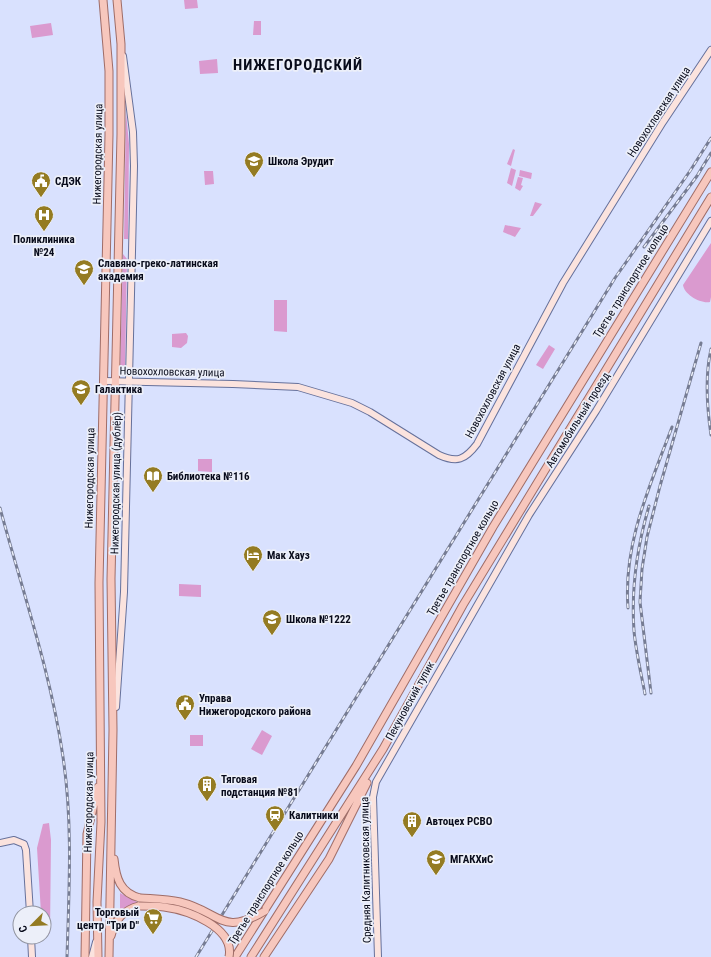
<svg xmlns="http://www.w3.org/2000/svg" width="711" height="957" viewBox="0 0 711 957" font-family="'Roboto Condensed',sans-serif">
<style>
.green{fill:#da9acf}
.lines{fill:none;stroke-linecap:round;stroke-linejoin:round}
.secondary-casing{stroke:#66719b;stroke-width:8}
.primary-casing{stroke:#9f6d68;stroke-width:9}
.secondary{stroke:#fbe3de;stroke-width:6}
.primary{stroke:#f7c7bd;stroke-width:7}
.rail-casing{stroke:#767c93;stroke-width:3}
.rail{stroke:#eceff9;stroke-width:1.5;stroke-dasharray:4.5;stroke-linecap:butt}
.primary-bridge-casing{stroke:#9f6d68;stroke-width:9;stroke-linecap:butt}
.primary-bridge{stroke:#f7c7bd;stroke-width:7}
.labels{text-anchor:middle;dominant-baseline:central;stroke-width:3.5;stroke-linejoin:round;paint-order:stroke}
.street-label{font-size:11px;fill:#080b1b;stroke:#eceff9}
.poi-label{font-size:11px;font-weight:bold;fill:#080b1b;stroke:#eceff9;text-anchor:start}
.district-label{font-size:15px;font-weight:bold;letter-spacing:1px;fill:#080b1b;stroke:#eceff9}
</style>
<rect width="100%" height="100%" fill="#d9e1fe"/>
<path class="green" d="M184,0H197L198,8L185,9Z
M254,21H261V35H253Z
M51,23L53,35L32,38L30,26Z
M217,59L218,73L200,74L199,61Z
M126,112L129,144L128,239H124Z
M513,149L515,150L511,166L507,164Z
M511,168L516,170L512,186L507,183Z
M520,170L532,173L531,179L519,176Z
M204,171H213L214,184L205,185Z
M518,177L523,178L521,185L523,186L520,191L515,188Z
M535,202L542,204L533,216H530Z
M505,225L521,228L515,237L503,232Z
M711,243V297L710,302C700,304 684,294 683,285Z
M123,254L127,259L125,373L122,376L120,373Z
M274,300H287V332L274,331Z
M186,333L188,336L187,343L181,348L172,347V334Z
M549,345L555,349L543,369L536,365Z
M198,459H212V472L198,471Z
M179,584L201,585V597L179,596Z
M262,730L272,736L262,755L251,749Z
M190,735H203V746H190Z
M49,823L51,840L50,933L43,939L44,913H41L37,848L43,824Z
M120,893L139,903L120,911Z"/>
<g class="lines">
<g class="secondary-casing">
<path id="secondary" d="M104,381L233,384L298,387L352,403L370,412L439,455C457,463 465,460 477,444L563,283L663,122L711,50
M116,707L124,592L134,166L133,132L123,56
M0,843L14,840L24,844L26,850L30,913
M31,937L32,957
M92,957L96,942
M378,957L373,797L376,782L529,515L596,411L711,221"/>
</g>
<g class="primary-casing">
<path id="primary" d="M114,859C116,878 120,893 140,898
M111,936C115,920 123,910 139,906
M85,957L87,834L98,787
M98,957L97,902L101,822L99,583L109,135V71L103,0
M109,957L113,730L111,579L121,134V44L117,0
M235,957L356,766L493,527L711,172
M251,957L383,749L463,605L711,197
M264,957L329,859L367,783"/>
</g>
<use href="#secondary" class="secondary"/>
<use href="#primary" class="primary"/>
<g class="rail-casing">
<path id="rail" d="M644,247L697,176L711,153
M711,349C705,375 707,408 711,435
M0,508C22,590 51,673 63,757C73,823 69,891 67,957
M628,608C623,543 650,486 672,427
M651,693L640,602L642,569L647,537L660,486L701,343
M645,694C641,673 636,652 634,631C631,589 637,547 649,506
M196,957L615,278L690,171L711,138"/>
</g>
<use href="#rail" class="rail"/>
<g class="primary-bridge-casing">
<path id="primary-bridge" d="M140,898C154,899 167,899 180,902C221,912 221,937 265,911
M139,906C148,906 156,906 164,907C187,910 235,927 229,957"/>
</g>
<use href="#primary-bridge" class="primary-bridge"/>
</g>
<defs>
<g id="school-pin" transform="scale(1)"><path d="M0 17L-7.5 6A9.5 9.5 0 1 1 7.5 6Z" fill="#947b22" stroke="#eceff9"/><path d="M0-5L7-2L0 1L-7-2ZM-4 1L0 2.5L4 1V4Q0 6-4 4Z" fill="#fff"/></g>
<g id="civic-pin" transform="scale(1)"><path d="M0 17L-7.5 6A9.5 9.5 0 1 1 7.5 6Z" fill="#947b22" stroke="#eceff9"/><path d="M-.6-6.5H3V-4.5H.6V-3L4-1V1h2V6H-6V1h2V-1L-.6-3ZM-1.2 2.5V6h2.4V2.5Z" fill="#fff"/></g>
<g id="hospital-pin" transform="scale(1)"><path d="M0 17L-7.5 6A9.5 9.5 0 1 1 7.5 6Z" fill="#947b22" stroke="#eceff9"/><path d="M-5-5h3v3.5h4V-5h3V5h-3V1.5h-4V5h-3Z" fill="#fff"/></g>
<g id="university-pin" transform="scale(1)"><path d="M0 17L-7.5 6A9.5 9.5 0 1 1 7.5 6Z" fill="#947b22" stroke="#eceff9"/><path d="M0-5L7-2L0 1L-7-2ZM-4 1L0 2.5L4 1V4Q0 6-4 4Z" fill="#fff"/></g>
<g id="library-pin" transform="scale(1)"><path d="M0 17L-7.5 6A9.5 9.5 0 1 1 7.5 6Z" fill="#947b22" stroke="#eceff9"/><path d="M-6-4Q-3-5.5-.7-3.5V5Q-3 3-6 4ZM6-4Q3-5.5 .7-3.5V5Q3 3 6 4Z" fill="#fff"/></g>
<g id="hotel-pin" transform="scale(1)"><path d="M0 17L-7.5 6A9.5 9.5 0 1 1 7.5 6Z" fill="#947b22" stroke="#eceff9"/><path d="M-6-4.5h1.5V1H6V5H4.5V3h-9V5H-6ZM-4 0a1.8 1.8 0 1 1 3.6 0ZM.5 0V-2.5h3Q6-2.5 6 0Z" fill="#fff"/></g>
<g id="building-pin" transform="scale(1)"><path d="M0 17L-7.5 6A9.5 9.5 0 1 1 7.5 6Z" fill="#947b22" stroke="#eceff9"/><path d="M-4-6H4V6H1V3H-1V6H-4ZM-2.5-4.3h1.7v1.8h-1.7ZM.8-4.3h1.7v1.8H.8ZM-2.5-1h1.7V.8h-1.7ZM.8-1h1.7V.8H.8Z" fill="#fff"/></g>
<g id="station-pin" transform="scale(1)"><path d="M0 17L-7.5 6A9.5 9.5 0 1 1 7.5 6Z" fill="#947b22" stroke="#eceff9"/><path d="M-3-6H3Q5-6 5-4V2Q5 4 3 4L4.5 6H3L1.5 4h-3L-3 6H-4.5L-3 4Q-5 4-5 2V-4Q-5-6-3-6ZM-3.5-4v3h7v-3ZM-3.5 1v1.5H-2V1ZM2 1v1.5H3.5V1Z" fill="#fff"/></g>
<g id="supermarket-pin" transform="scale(1)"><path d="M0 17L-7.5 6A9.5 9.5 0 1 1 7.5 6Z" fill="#947b22" stroke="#eceff9"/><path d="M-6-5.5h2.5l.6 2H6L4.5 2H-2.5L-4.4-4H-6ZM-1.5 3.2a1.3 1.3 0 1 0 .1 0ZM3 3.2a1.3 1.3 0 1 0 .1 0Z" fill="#fff"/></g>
</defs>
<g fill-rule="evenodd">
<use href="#school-pin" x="254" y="161"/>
<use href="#civic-pin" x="41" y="181"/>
<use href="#hospital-pin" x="44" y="215"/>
<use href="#university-pin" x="84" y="269"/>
<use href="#university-pin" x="81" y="389"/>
<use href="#library-pin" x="153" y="476"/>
<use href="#hotel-pin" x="253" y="555"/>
<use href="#school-pin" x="272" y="619"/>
<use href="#civic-pin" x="185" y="704"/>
<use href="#building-pin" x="207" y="785"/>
<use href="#station-pin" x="275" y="815"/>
<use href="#building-pin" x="412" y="821"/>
<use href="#university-pin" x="436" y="859"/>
<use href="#supermarket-pin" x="153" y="918"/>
</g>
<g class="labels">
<g class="street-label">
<text transform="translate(659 112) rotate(-57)">Новохохловская улица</text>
<text transform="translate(98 154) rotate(-89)">Нижегородская улица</text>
<text transform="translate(631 281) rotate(-58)">Третье транспортное кольцо</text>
<text transform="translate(172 372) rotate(1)">Новохохловская улица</text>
<text transform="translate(493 391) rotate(-62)">Новохохловская улица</text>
<text transform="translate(578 420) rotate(-58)">Автомобильный проезд</text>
<text transform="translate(90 478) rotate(-89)">Нижегородская улица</text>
<text transform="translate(116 483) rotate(-89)">Нижегородская улица (дублёр)</text>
<text transform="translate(463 558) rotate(-60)">Третье транспортное кольцо</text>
<text transform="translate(410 701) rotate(-61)">Пекуновский тупик</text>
<text transform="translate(89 802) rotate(-89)">Нижегородская улица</text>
<text transform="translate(366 870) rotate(-91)">Средняя Калитниковская улица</text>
<text transform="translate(266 888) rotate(-58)">Третье транспортное кольцо</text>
</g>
<g class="poi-label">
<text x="268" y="161">Школа Эрудит</text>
<text x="55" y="181">СДЭК</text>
<text x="44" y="239" text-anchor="middle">Поликлиника<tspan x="44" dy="13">№24</tspan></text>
<text x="98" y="263">Славяно-греко-латинская<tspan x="98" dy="13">академия</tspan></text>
<text x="95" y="389">Галактика</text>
<text x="167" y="476">Библиотека №116</text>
<text x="267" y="555">Мак Хауз</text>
<text x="286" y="619">Школа №1222</text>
<text x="199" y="698">Управа<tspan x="199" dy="13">Нижегородского района</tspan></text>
<text x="221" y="779">Тяговая<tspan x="221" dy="13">подстанция №81</tspan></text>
<text x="289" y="815">Калитники</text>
<text x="426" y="821">Автоцех РСВО</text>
<text x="450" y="859">МГАКХиС</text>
<text x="139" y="912" text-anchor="end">Торговый<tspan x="139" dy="13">центр "Три D"</tspan></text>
</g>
<g class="district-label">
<text x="298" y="65">НИЖЕГОРОДСКИЙ</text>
</g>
</g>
<g transform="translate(32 925) rotate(246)"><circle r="19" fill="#eceff9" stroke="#9194a0"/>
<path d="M0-3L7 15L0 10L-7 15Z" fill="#947b22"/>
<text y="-6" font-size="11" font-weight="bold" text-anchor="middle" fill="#080b1b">С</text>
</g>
</svg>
